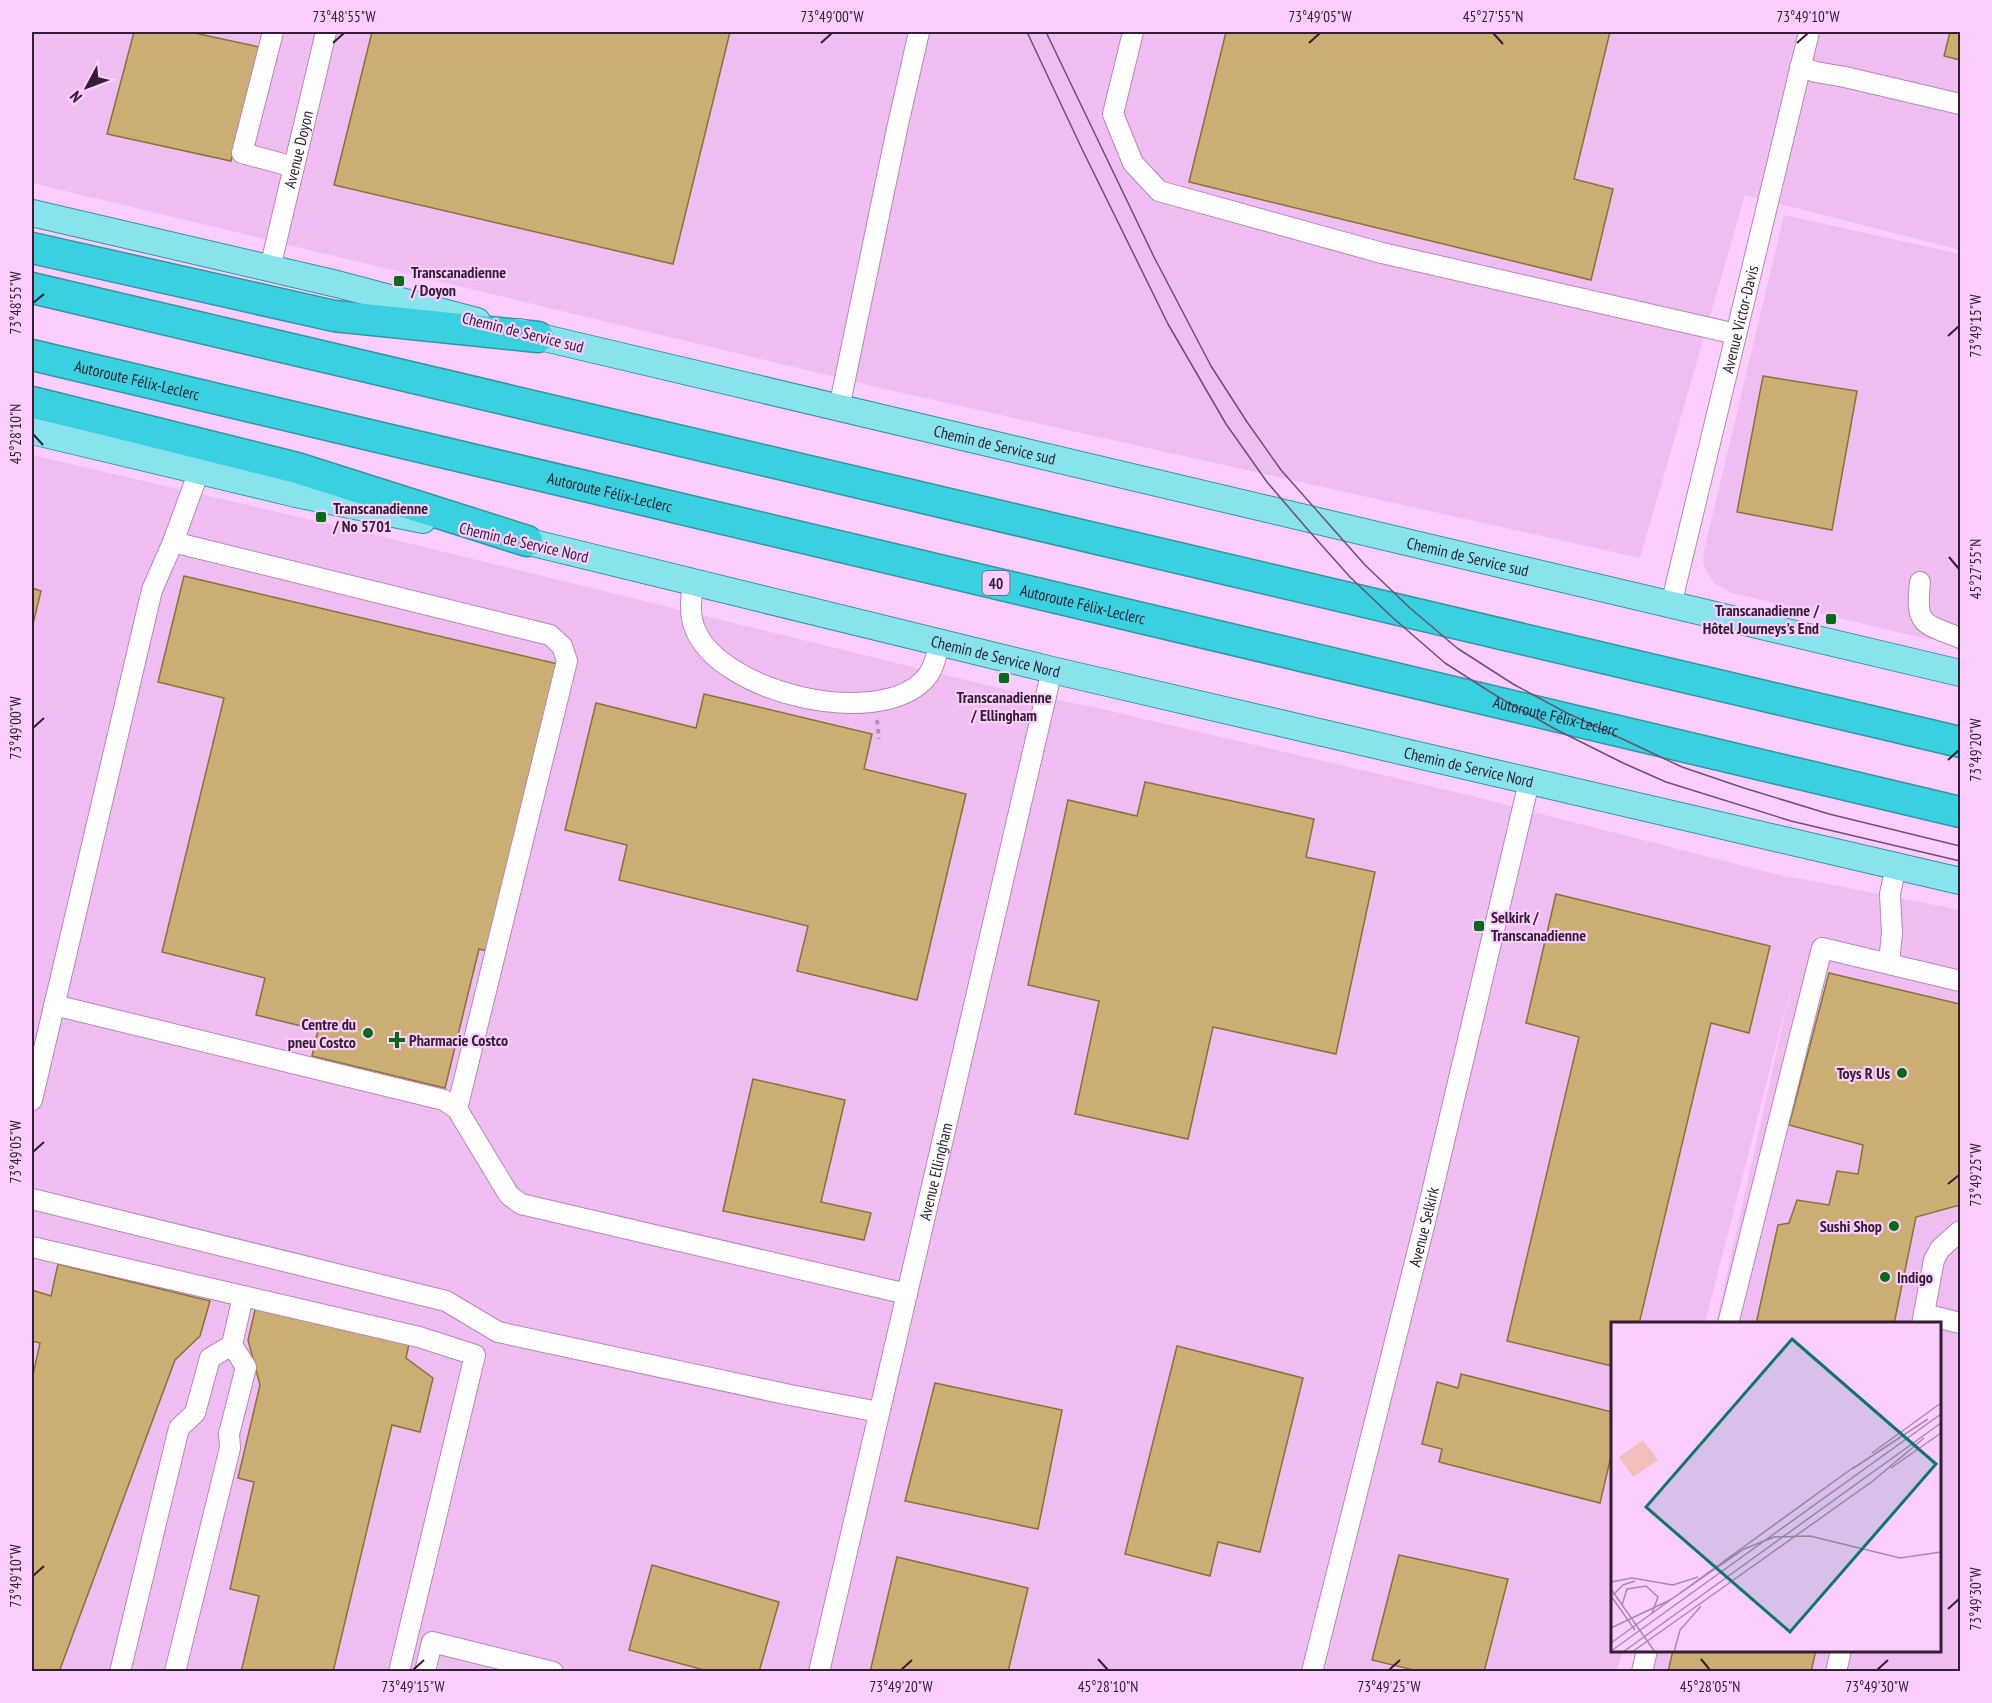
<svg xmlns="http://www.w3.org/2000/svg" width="1992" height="1703" viewBox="0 0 1992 1703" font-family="'PT Sans Narrow',sans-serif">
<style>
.built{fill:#efbdf2}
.building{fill:#cbae73;stroke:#8b7037;stroke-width:1.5}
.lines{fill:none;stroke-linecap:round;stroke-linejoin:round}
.minor-casing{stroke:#b488b6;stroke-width:22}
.major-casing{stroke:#3693a2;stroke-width:28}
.highway-casing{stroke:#3693a2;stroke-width:33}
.path{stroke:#b490b6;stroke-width:4;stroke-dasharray:4.5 4.5;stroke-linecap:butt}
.minor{stroke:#fff;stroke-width:20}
.major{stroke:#88e3ec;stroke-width:26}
.highway{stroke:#39d1df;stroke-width:30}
.tram{stroke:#6c526d;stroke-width:1.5}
.ticks{fill:none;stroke:#312032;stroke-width:2}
.poi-dot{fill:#036b18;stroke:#fcceff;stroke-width:2}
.labels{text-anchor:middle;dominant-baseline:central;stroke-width:4.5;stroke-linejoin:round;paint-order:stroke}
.shield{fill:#fcceff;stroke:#6e5470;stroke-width:1.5}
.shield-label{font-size:15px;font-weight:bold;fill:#312032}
.street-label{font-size:16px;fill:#312032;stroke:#fcceff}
.poi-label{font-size:16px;font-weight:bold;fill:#312032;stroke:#fcceff;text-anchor:start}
.inset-road{fill:none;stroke:#ab88ad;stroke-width:1.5}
.view{fill:#0f766e;fill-opacity:0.15;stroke:#0f766e;stroke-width:3}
.inset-edge{fill:none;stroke:#312032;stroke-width:3}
.neatline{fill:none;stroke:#312032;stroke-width:2}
.ticks-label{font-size:15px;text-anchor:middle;fill:#312032}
</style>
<rect width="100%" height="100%" fill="#fcceff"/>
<path class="built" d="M32,32H1960V250L1745,195L1640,558L889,390L32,183Z
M1784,215L1960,254V640L1927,639L1732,593L1714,583L1705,568L1703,561L1704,551Z
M32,455L359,531L1019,693L1089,706L1472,796L1783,876L1814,881L1960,910V1671H1638L1643,1651L1940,1650V1324L1716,1323L1791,987L1705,1323L1612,1324V1650L1623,1651L1617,1671L32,1672Z"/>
<path class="building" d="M134,32H190L259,47L231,161L107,134Z
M372,32H730L673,264L334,185Z
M1226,32H1610L1574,179L1613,189L1591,280L1189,182Z
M1950,32H1960V60L1944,56Z
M1763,376L1857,391L1832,530L1737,512Z
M184,576L558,664L491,952L479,949L445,1088L312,1056L318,1030L256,1015L265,978L162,952L224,698L158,682Z
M32,588L41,591L32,628Z
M704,694L872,734L864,769L966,794L917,1000L797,971L808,926L619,880L627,845L565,830L596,703L696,728Z
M1145,782L1314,819L1306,857L1375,872L1336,1054L1213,1027L1188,1139L1075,1114L1099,1001L1028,985L1068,800L1137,816Z
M1556,894L1770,946L1749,1033L1711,1023L1639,1324H1612V1366L1507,1341L1579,1037L1526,1023Z
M1829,973L1960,1004V1205L1916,1217L1894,1324H1756L1778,1225L1789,1223L1797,1200L1829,1205L1837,1171L1858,1174L1863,1145L1789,1125Z
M753,1079L845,1100L821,1202L871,1213L864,1240L723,1211Z
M58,1264L210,1301L200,1336L175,1360L59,1672H32V1379L40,1343L32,1341V1290L51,1296Z
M256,1306L409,1344L406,1358L433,1378L420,1432L392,1425L333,1672H241L259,1596L230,1589L254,1482L238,1478L260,1385L248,1340Z
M1177,1346L1303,1378L1260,1552L1218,1542L1210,1576L1125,1554Z
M1461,1374L1612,1412V1452L1600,1503L1439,1462L1442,1449L1422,1444L1437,1382L1458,1388Z
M935,1383L1062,1410L1038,1529L905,1501Z
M1399,1555L1508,1579L1484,1672H1422L1372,1660Z
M897,1557L1028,1588L1008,1672H870Z
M652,1565L779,1602L759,1672H712L629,1650Z
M1673,1650H1816L1811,1672H1668Z"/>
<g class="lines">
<g class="minor-casing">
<g id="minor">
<path d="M273,32L242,153L294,167"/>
<path d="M1133,32L1113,114L1133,163L1159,191L1382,253L1736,334"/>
<path d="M1800,67L1816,72L1845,77L1960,104"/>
<path id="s1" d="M270,268L326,32"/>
<path d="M839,408L897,129L919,32"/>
<path d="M173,542L550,635L562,646L567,661L457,1109"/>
<path d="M1920,582C1915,627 1924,623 1960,638"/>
<path d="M693,583C691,599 689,614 695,629C720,692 875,730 924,680C934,670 936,656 940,642"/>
<path id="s2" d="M1671,605L1809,32"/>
<path d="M1889,963L1892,933L1890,894L1896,866"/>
<path d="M54,1005L444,1100L457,1109L509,1195L521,1204L907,1294"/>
<path d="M32,1100L152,590L173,542L199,471"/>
<path d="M32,1199L446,1301L498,1332L790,1395L879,1412"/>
<path d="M32,1247L419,1337L475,1355L399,1672"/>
<path d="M1924,1314L1960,1323"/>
<path d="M1728,1324L1822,948L1960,981"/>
<path d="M1922,1324L1934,1260L1940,1249L1960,1231"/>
<path d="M232,1345L243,1296"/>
<path d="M120,1672L179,1428L195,1413L210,1358L232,1345L246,1367L229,1434L230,1448L175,1672"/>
<path d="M425,1672L432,1642L553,1672"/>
<path id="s3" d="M819,1672L1052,670"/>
<path id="s4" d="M1312,1672L1425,1222L1529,782"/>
<path d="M1642,1672L1647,1650"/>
<path d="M1836,1672L1841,1650"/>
</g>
</g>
<g class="major-casing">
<g id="major">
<path d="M32,213L337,284L477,321"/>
<path id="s5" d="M519,332L1960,673"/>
<path d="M32,431L296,494L423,520"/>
<path id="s6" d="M509,537L1052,670L1960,881"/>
</g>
</g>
<g class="highway-casing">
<g id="highway">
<path d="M32,248L334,316L538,337"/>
<path d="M32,288L1960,742"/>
<path id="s7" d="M32,355L1960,812"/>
<path d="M32,402L297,468L527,541"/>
</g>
</g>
<path class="path" d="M877,720L879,739"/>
<use href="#minor" class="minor"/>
<use href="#major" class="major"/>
<use href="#highway" class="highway"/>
<path class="tram" d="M1027,32L1082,149L1168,324L1226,424L1267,482L1309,531L1350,577L1392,617L1445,663L1495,695L1555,729L1623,763L1666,782L1791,821L1960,861
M1046,32L1154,257L1211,366L1247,422L1281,470L1365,565L1410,608L1457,648L1513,684L1565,712L1682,767L1744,788L1829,814L1960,846"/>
</g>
<path class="ticks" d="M1493,33L1503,44M333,43L344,33M821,43L832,33M1309,43L1320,33M1797,43L1808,33M33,303L44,294M1948,336L1959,326M33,434L43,445M1949,557L1959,569M33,728L44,718M1948,760L1959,750M33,1152L44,1142M1948,1184L1959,1175M33,1576L44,1566M1948,1609L1959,1599M1098,1659L1108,1670M1701,1659L1710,1670M413,1670L424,1660M901,1670L912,1660M1389,1670L1400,1660M1877,1670L1888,1660"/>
<g class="poi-dot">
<rect x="393" y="275" width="12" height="12" rx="3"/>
<rect x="315" y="511" width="12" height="12" rx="3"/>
<rect x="1825" y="613" width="12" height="12" rx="3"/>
<rect x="998" y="672" width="12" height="12" rx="3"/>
<rect x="1473" y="920" width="12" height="12" rx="3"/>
<circle cx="368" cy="1033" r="6"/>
<path d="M394 1031h6v6h6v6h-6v6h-6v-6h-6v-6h6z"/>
<circle cx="1902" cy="1073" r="6"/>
<circle cx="1894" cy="1226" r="6"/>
<circle cx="1885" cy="1277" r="6"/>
</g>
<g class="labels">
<rect class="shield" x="982.5" y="571" width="27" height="24" rx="4.5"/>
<g class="shield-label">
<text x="996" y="583">40</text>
</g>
<g class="street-label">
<text stroke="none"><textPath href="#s1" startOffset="122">Avenue Doyon</textPath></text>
<text stroke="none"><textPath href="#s2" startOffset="294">Avenue Victor-Davis</textPath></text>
<text transform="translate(523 332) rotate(14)">Chemin de Service sud</text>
<text stroke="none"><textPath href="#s7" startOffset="108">Autoroute Félix-Leclerc</textPath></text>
<text stroke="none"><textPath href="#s5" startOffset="489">Chemin de Service sud</textPath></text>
<text stroke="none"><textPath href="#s7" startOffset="594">Autoroute Félix-Leclerc</textPath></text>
<text transform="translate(524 542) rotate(13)">Chemin de Service Nord</text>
<text stroke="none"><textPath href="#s5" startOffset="975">Chemin de Service sud</textPath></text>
<text stroke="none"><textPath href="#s7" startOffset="1080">Autoroute Félix-Leclerc</textPath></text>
<text stroke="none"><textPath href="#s6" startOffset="501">Chemin de Service Nord</textPath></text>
<text stroke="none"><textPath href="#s7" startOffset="1566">Autoroute Félix-Leclerc</textPath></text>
<text stroke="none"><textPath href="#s6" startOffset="987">Chemin de Service Nord</textPath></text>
<text stroke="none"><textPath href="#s3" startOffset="514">Avenue Ellingham</textPath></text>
<text stroke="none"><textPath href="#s4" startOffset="459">Avenue Selkirk</textPath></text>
</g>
<g class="poi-label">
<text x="411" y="272">Transcanadienne<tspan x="411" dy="18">/ Doyon</tspan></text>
<text x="333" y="508">Transcanadienne<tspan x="333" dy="18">/ No 5701</tspan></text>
<text x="1819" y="610" text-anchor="end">Transcanadienne /<tspan x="1819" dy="18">Hôtel Journeys's End</tspan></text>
<text x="1004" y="697" text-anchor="middle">Transcanadienne<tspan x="1004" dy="18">/ Ellingham</tspan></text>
<text x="1491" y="917">Selkirk /<tspan x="1491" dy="18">Transcanadienne</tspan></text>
<text x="356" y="1024" text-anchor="end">Centre du<tspan x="356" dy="18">pneu Costco</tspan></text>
<text x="409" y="1040">Pharmacie Costco</text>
<text x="1890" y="1073" text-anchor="end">Toys R Us</text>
<text x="1882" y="1226" text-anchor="end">Sushi Shop</text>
<text x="1897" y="1277">Indigo</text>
</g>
</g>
<g transform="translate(1611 1322)">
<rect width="330" height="330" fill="#fcceff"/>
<path d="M32,118L47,138L22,155L8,135Z" fill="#f1bfbb"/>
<path class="inset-road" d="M261,131L330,81M280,146L330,111M241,147L317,97M257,163L313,116M0,260L21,256L62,263L87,255M0,267L44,330M2,273L12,263L24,259M0,274L24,308M11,283L16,267L35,264L47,275L41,291M0,306L59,278L133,227L163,215L199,214L289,236L330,230M0,321L243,145M0,329L330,92M12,330L330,101M21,330L259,161M63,330L69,308L90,284"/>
<path class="view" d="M181,17L325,142L179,310L35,185Z"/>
<rect width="330" height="330" class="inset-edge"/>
</g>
<rect width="1992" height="1703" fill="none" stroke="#fcceff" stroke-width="66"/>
<g transform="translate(87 87) rotate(229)" stroke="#fcceff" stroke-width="4.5" paint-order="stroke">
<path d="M0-4.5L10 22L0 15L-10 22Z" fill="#312032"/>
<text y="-9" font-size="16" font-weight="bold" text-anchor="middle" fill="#312032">N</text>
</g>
<rect x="33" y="33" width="1926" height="1637" class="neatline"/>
<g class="ticks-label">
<text x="344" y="22">73°48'55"W</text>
<text x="832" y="22">73°49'00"W</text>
<text x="1320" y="22">73°49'05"W</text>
<text x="1493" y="22">45°27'55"N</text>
<text x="1808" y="22">73°49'10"W</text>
<text transform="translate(16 303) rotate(-90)" y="5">73°48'55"W</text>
<text transform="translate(1976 326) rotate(-90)" y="5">73°49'15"W</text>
<text transform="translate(16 434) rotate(-90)" y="5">45°28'10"N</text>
<text transform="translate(1976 569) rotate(-90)" y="5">45°27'55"N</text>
<text transform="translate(16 728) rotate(-90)" y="5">73°49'00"W</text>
<text transform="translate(1976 750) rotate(-90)" y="5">73°49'20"W</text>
<text transform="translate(16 1152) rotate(-90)" y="5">73°49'05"W</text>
<text transform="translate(1976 1175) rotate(-90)" y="5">73°49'25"W</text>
<text transform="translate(16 1576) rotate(-90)" y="5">73°49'10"W</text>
<text transform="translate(1976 1599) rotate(-90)" y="5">73°49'30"W</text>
<text x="413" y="1692">73°49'15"W</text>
<text x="901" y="1692">73°49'20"W</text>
<text x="1108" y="1692">45°28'10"N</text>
<text x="1389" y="1692">73°49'25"W</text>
<text x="1710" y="1692">45°28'05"N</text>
<text x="1877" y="1692">73°49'30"W</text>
</g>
</svg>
